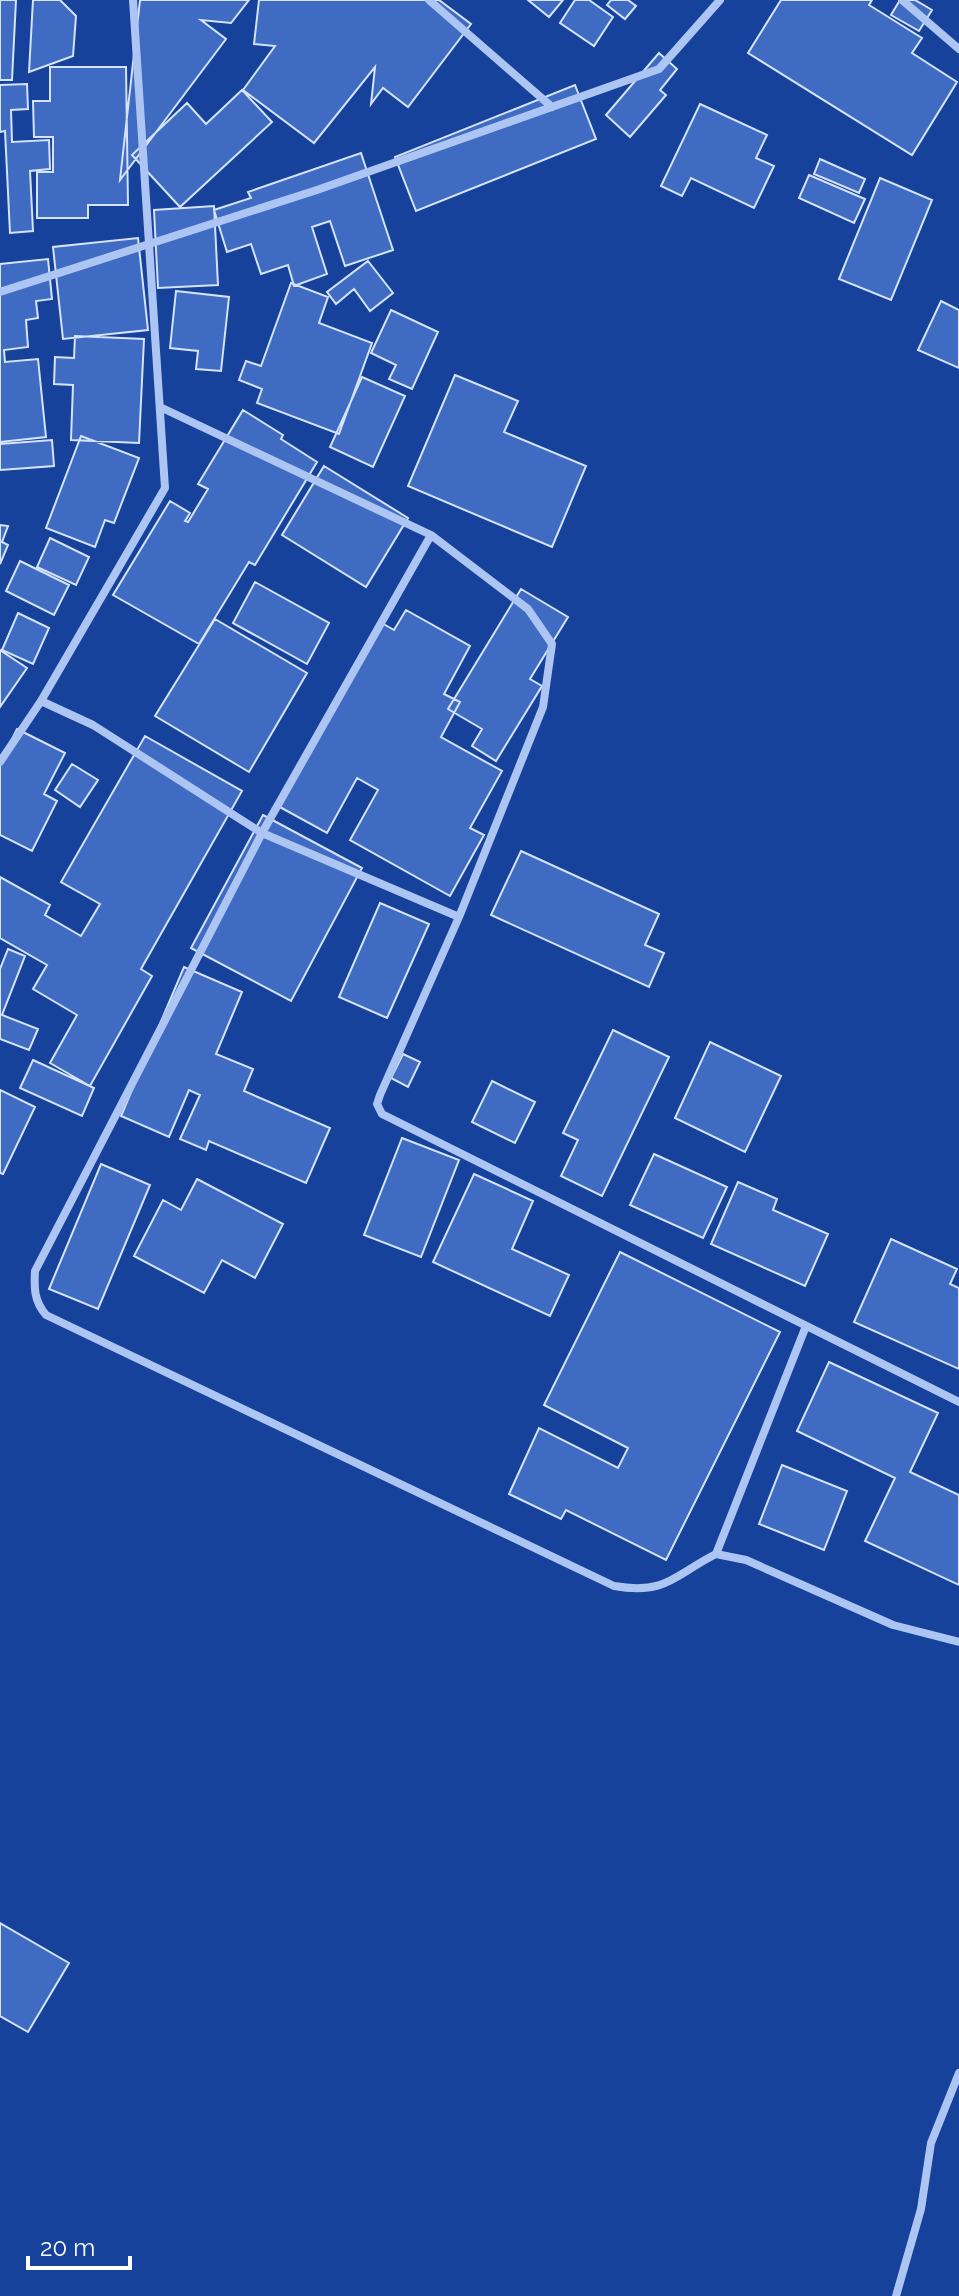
<svg xmlns="http://www.w3.org/2000/svg" width="959" height="2296" viewBox="0 0 959 2296" font-family="Raleway,sans-serif">
<style>
.building{fill:#3f6bc3;stroke:#d5e3fd;stroke-width:2}
.lines{fill:none;stroke-linecap:round;stroke-linejoin:round}
.minor{stroke:#adc5f3;stroke-width:8}
</style>
<rect width="100%" height="100%" fill="#16429c"/>
<path class="building" d="M0,0H16L12,80H0Z
M33,0H60L76,16L73,56L29,72Z
M140,0H249L231,23L201,20L226,39L120,180Z
M259,0H439L471,24L408,107L383,88L371,104L375,67L314,143L243,90L275,46L254,44Z
M528,0H563L549,17Z
M575,0H589L613,17L594,46L560,23Z
M611,0H628L636,6L625,19L607,5Z
M781,0H872L869,5L922,38L912,53L957,82L912,155L748,53Z
M900,0H915L932,10L919,31L891,15Z
M659,53L677,69L660,90L666,95L630,137L606,115Z
M50,67H126L128,205H88V218H37V172H53V137H34L33,101H50Z
M27,84L28,109L11,110L12,142L49,140L50,169L30,171L33,231L10,233L5,131L0,132V85Z
M575,85L596,139L416,211L395,157Z
M242,90L272,122L180,207L132,155L187,103L206,124Z
M700,104L767,135L756,158L774,166L754,208L691,178L682,196L661,186Z
M361,153L393,250L345,266L330,221L312,227L327,274L294,286L288,265L261,274L251,244L227,252L214,210L251,198L248,192Z
M820,159L865,179L859,193L814,174Z
M809,175L865,199L854,223L799,198Z
M880,178L932,200L891,300L839,279Z
M214,206L218,285L158,288L154,210Z
M138,238L148,330L63,339L53,247Z
M48,259L52,299L36,301L38,318L26,320L28,347L4,350L5,362L38,359L46,437L0,442V264Z
M368,261L393,293L370,311L354,289L336,304L327,292Z
M291,283L328,297L319,323L372,343L339,434L257,403L262,389L239,380L246,361L261,366Z
M176,291L229,297L221,371L196,369L198,351L170,348Z
M941,301L959,310V368L918,350Z
M391,310L438,332L412,389L389,379L396,365L371,353Z
M75,336L144,339L139,443L71,440L73,385L54,384L55,357L74,358Z
M455,375L518,401L504,432L586,466L552,547L408,486Z
M362,377L405,396L373,467L330,447Z
M243,410L283,435L281,439L317,462L255,565L249,562L199,644L113,595L170,501L190,513L185,521L188,522L208,489L198,484Z
M81,436L139,458L114,523L105,520L95,547L46,528Z
M52,440L54,466L0,470V444Z
M324,466L408,518L366,587L282,535Z
M0,525L8,526L2,542L8,545L0,564Z
M50,538L89,557L76,585L37,567Z
M20,561L69,585L54,615L6,591Z
M255,582L329,623L307,664L233,623Z
M521,589L568,617L530,679L542,686L496,761L472,746L482,729L448,709Z
M406,610L470,646L444,694L460,702L441,737L502,771L470,828L484,835L450,896L350,840L378,790L357,778L327,833L278,806L380,622L394,630Z
M18,613L49,628L33,664L2,650Z
M215,619L307,673L249,772L155,716Z
M0,650L27,668L0,707Z
M17,729L65,753L44,794L57,801L32,851L0,835V763Z
M145,736L242,791L141,969L152,976L90,1086L50,1063L77,1015L33,989L47,965L0,938V877L50,905L45,915L81,936L100,904L61,882Z
M72,764L98,780L80,807L55,790Z
M263,815L362,868L291,1001L191,948Z
M521,851L659,914L645,945L664,953L649,987L491,915Z
M380,903L429,924L387,1018L339,997Z
M8,949L25,956L2,1015L38,1029L29,1050L0,1039V969Z
M184,967L242,992L216,1054L253,1069L244,1091L330,1128L306,1183L209,1141L206,1150L180,1139L200,1095L189,1090L169,1137L121,1116Z
M613,1030L669,1057L602,1196L561,1176L578,1140L563,1133Z
M710,1042L781,1076L745,1152L675,1118Z
M403,1054L420,1062L408,1087L391,1078Z
M33,1060L94,1088L82,1116L20,1088Z
M492,1081L535,1102L515,1143L472,1122Z
M0,1090L35,1107L3,1174L0,1173Z
M402,1138L459,1160L421,1257L364,1235Z
M654,1154L727,1187L703,1238L630,1205Z
M101,1164L150,1185L98,1309L49,1289Z
M474,1174L533,1201L512,1249L569,1275L550,1316L433,1262Z
M197,1179L283,1224L255,1278L222,1260L204,1293L134,1256L163,1200L181,1210Z
M738,1182L777,1199L773,1210L828,1234L805,1286L711,1244Z
M891,1239L957,1269L950,1284L959,1288V1369L854,1322Z
M620,1252L780,1332L666,1560L566,1510L561,1519L509,1494L539,1428L618,1468L628,1448L544,1405Z
M829,1362L938,1413L910,1472L959,1495V1585L865,1541L895,1478L797,1431Z
M782,1465L847,1491L824,1550L759,1524Z
M0,1923L69,1963L28,2032L0,2016Z"/>
<g class="lines">
<path class="minor" d="M429,0L552,107
M902,0L959,49
M0,292L317,190L659,69L720,0
M160,407L431,535L528,609L552,644L543,707L459,917L380,1095L377,1104L382,1114L959,1402
M431,535L262,833L35,1271C34,1288 34,1301 46,1315L614,1586C667,1595 674,1575 716,1554L746,1560L893,1625L959,1642
M41,701L93,725L262,833L459,917
M0,762L41,701L165,488L133,0
M716,1554L806,1326
M896,2296L921,2209L931,2143L959,2073"/>
</g>
<path d="M28 2256v12h102v-12" fill="none" stroke="#ffffff" stroke-width="4"/>
<text x="40" y="2256" font-size="24" fill="#ffffff" stroke="#16429c" stroke-width="6" paint-order="stroke">20 m</text>
</svg>
